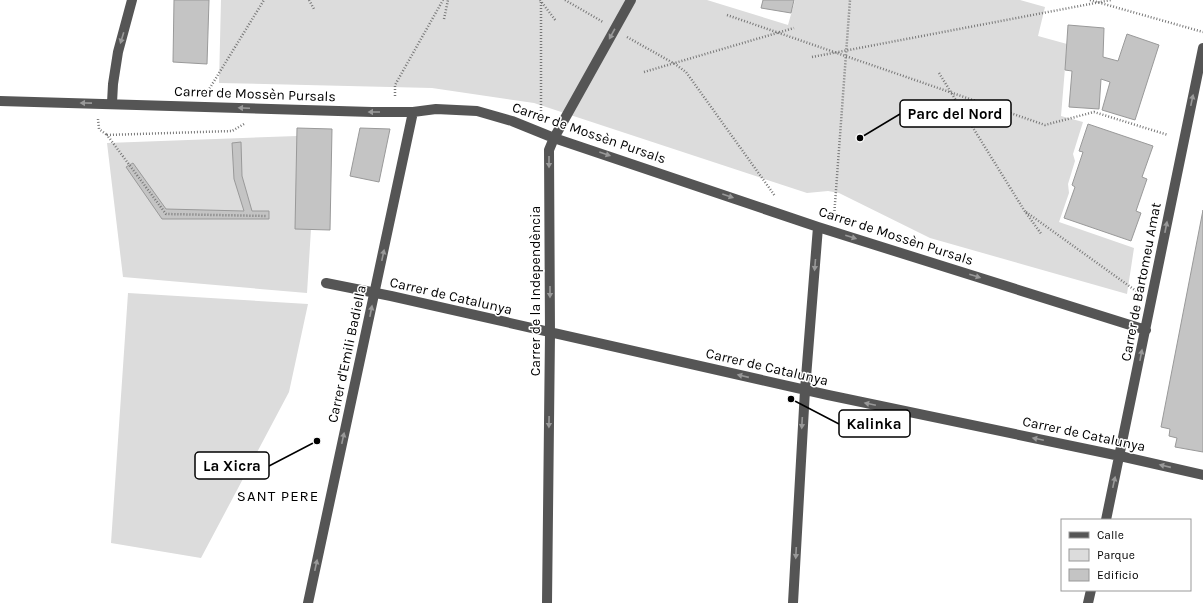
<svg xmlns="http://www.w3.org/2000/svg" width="1203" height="603" viewBox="0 0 1203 603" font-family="Karla,sans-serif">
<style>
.green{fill:#dcdcdc}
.building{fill:#c4c4c4;stroke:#999}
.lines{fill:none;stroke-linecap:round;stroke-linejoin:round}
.path{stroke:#777;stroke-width:2.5;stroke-dasharray:1 2;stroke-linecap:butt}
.minor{stroke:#555;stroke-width:10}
.oneway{fill:#999}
.labels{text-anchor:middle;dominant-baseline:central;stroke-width:3;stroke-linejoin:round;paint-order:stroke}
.street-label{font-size:14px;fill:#000;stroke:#fff}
.neighbourhood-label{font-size:15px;letter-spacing:1px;fill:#000;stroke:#fff}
.leader{fill:none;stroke:#000;stroke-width:1.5}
.callout-dot{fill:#000;stroke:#fff;stroke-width:1.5}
.callout{fill:#fff;stroke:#000;stroke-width:1.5}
.callout-label{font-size:15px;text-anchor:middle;font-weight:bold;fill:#000}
</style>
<rect width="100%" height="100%" fill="#fff"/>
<path class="green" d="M221,0H707L788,25L795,0H1020L1045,7L1038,36L1067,44L1061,116L1083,122L1073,154L1075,161L1068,184L1069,193L1059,222L1134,248L1127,294L930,238L839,193L828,191L807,193L534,103L432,88L219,83Z
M297,136L296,229H311L307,293L123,277L107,143Z
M128,293L308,304L289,392L201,558L111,543Z"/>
<path class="building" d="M174,0H209L207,64L173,62Z
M763,0H794L791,13L761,8Z
M1068,25L1104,28L1103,57L1118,61L1127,34L1159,45L1135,120L1102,110L1110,82L1101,79L1099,109L1069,107L1072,71L1065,70Z
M1088,124L1153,146L1142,177L1147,179L1136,211L1141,213L1131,241L1064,218L1075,187L1072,185L1083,152L1079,151Z
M297,128L332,129L330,230L295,229Z
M360,128L390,129L379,182L350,176Z
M241,142L242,176L252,211H269V219H162L126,167L133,163L166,209L244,211L234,179L232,143Z
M1203,210V452L1175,447L1177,438L1169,436L1170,429L1161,427Z"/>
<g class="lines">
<path class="path" d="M309,0L314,9
M540,0L556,21
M565,0L603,22
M1090,0L1203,32
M727,15L1045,125L1094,112L1168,135
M444,19L448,0
M627,37L675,64L686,72L775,196
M812,57L1111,0
M644,72L794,28
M939,73L1024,210L1042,235
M208,91L264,0
M395,96V85L443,0
M541,117V1
M98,119L99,129L107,135
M244,124L232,131L107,135L166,214L266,216
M1026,212L1136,291
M834,217L850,0"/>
<path class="minor" d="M0,101L372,112H413L436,109L477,111L512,121L554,138L818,227L1146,330
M112,103L113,84L118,52L132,0
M326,283L391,296L828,395L1120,456L1203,475
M1106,520L1203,48
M308,603L413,112
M547,603L550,333L549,150L554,138L631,0
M793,603L805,390L818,227
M1088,603L1091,590"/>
</g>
<defs><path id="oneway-solid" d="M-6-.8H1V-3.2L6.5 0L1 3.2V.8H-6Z"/></defs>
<g class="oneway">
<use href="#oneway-solid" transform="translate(612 34) rotate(119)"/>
<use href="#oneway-solid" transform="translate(122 38) rotate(107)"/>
<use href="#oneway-solid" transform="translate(1192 100) rotate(-78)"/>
<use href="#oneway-solid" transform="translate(86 103) rotate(-179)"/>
<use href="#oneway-solid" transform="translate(244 108) rotate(-178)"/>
<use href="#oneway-solid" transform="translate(374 112) rotate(-180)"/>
<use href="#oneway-solid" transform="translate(605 154) rotate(19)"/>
<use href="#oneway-solid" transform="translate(549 162) rotate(90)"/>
<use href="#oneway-solid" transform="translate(728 196) rotate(19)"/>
<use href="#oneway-solid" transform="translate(1166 227) rotate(-79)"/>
<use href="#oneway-solid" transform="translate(851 237) rotate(17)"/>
<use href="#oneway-solid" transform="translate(383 255) rotate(-78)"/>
<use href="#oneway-solid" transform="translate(815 265) rotate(95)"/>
<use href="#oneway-solid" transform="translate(975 276) rotate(17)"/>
<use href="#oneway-solid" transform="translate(550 292) rotate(90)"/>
<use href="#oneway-solid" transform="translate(371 311) rotate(-79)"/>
<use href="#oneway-solid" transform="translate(1141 355) rotate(-79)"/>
<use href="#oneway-solid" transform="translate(743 376) rotate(-167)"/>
<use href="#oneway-solid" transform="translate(870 404) rotate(-168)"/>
<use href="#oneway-solid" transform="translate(549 422) rotate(91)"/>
<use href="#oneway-solid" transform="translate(802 423) rotate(93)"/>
<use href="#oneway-solid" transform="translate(343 438) rotate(-78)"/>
<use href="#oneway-solid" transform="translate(1038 439) rotate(-168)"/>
<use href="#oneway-solid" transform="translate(1165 466) rotate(-167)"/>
<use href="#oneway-solid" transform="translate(1114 482) rotate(-78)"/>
<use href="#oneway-solid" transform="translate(796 553) rotate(93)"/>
<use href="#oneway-solid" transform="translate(316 565) rotate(-78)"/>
</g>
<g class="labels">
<g class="street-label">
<text transform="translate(255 94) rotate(2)">Carrer de Mossèn Pursals</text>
<text transform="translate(589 133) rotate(19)">Carrer de Mossèn Pursals</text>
<text transform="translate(896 236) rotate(18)">Carrer de Mossèn Pursals</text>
<text transform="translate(1141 282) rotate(-79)">Carrer de Bartomeu Amat</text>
<text transform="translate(535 291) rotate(-90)">Carrer de la Independència</text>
<text transform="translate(451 296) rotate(13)">Carrer de Catalunya</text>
<text transform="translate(347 354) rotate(-78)">Carrer d'Emili Badiella</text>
<text transform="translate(767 367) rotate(13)">Carrer de Catalunya</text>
<text transform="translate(1084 434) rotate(12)">Carrer de Catalunya</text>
</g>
<g class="neighbourhood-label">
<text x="278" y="496">SANT PERE</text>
</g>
</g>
<path class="leader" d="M860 138L900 114M791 399L839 424M317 441L269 466"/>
<g class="callout-dot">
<circle cx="860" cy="138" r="4"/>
<circle cx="791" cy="399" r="4"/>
<circle cx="317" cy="441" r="4"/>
</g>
<g class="callout">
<rect x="900" y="100" width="111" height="27" rx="4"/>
<rect x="839" y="410" width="71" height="27" rx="4"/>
<rect x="195" y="452" width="74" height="27" rx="4"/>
</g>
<g class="callout-label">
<text x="955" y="119">Parc del Nord</text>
<text x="874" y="429">Kalinka</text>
<text x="232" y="471">La Xicra</text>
</g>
<rect x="1061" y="519" width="130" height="72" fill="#ffffff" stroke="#999999"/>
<rect x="1069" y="532" width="20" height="6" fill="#555555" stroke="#999999"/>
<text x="1097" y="539" font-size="12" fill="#000000">Calle</text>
<rect x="1069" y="549" width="20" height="12" fill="#dcdcdc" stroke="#999999"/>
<text x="1097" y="559" font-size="12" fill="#000000">Parque</text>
<rect x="1069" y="569" width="20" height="12" fill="#c4c4c4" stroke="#999999"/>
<text x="1097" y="579" font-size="12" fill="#000000">Edificio</text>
</svg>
